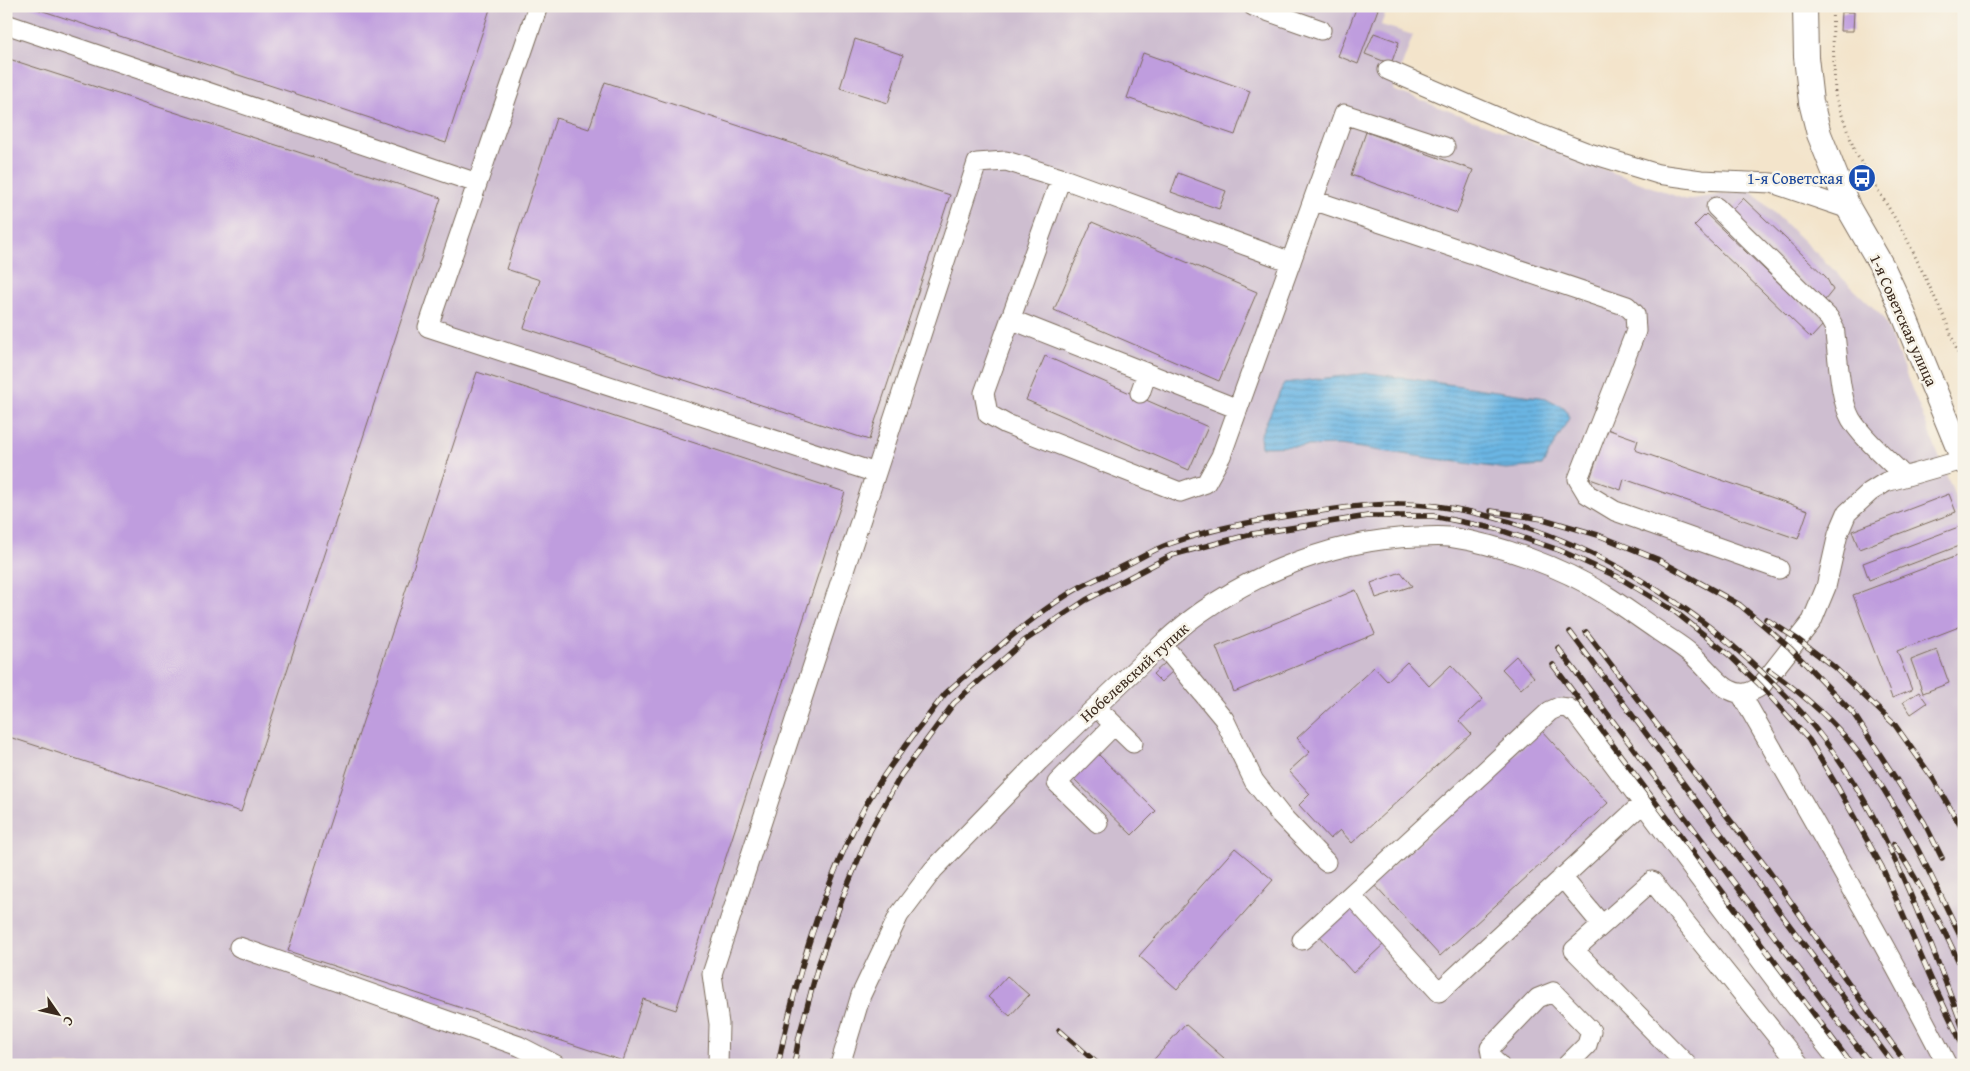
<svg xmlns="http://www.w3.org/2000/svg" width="1970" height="1071" viewBox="0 0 1970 1071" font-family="'Gentium Book Plus',serif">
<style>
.industrial{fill:#cebed0}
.water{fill:url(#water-rules);stroke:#537081}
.building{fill:#bf9dde}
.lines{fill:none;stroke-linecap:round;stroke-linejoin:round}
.minor-casing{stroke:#7b6b5b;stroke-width:21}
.major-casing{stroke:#7b6b5b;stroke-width:26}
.path{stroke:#7b6b5b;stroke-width:3;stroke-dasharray:1 4;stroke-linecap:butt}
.minor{stroke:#fff;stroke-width:19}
.major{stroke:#fff;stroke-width:24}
.rail-casing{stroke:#3b2a1e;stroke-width:5.5}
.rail{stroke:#f7f3e8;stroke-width:4;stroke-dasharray:11;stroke-linecap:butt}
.labels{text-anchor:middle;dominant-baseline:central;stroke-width:5;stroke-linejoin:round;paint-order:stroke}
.transit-label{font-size:16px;fill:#164399;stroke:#f7f3e8;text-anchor:end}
.street-label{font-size:16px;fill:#3b2a1e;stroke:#f7f3e8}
</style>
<defs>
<pattern id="water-rules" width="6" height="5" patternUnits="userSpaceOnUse" patternTransform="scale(1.25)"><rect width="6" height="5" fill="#6bb6e4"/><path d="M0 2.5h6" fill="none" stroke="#5994b8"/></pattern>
</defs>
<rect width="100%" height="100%" fill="#f7f3e8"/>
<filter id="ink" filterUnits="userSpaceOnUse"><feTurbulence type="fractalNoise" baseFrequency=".02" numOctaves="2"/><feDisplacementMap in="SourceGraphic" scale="10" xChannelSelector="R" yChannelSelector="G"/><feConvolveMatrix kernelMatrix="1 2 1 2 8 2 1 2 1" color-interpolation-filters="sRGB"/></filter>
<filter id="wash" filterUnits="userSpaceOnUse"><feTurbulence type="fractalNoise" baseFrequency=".0096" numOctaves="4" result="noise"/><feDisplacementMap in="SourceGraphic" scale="20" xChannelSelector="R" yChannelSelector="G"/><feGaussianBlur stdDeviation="1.12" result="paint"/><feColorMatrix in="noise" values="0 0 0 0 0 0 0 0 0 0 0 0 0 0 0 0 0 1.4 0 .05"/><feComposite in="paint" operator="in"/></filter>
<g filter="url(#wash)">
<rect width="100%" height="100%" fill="#f3e4cb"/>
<path class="industrial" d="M6,6H1388L1381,25L1413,35L1393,90L1686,200L1750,190L1883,317L1964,519V1065H6Z"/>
<path class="water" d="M1369,373L1546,398L1565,408L1569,418L1542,466L1506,469L1340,445L1261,447L1260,436L1284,383Z"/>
<g id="blocks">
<path class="building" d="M28,6H491L446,143Z
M1357,6H1371L1378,9L1358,64L1338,56Z
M1841,12H1854L1853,31H1840Z
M1374,33L1399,42L1391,64L1365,54Z
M855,39L903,55L888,103L840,88Z
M1143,53L1250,91L1235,135L1127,98Z
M6,58L441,198L241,812L6,736Z
M605,82L950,195L869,440L524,328L540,280L506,269L556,118L589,129Z
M1366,132L1473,170L1457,213L1351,175Z
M1178,173L1226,191L1219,209L1171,192Z
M1743,198L1826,277L1833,290L1825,300L1731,211Z
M1706,214L1823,325L1811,338L1694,226Z
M1092,222L1257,292L1219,381L1054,310Z
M1045,356L1208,427L1189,470L1026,400Z
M477,372L845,492L676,1010L643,999L623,1061L288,951Z
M1607,429L1638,440L1635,450L1808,510L1798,539L1624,479L1621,490L1590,479Z
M1949,494L1956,512L1859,549L1852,531Z
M1961,526L1964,532V544L1869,580L1863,563Z
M1962,554L1964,559V625L1897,651L1912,690L1892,698L1853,595Z
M1401,572L1412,586L1376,598L1371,583Z
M1356,590L1375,634L1234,692L1216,647Z
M1937,650L1949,683L1923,693L1911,660Z
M1516,656L1534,677L1521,689L1502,669Z
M1407,662L1429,686L1451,665L1483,699L1459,721L1471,734L1352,843L1340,830L1330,839L1299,805L1310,794L1289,771L1310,752L1297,738L1374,667L1387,681Z
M1165,663L1173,671L1161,682L1153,674Z
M1919,692L1927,703L1911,714L1903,702Z
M1542,731L1608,803L1440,956L1374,884Z
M1097,753L1156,811L1132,835L1073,778Z
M1235,848L1273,880L1177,989L1139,956Z
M1352,905L1386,942L1353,973L1319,935Z
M1007,976L1029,995L1010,1016L988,997Z
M1185,1024L1232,1065L1150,1064Z"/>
</g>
</g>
<g filter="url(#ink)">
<use href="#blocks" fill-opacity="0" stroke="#7b6b5b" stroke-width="1"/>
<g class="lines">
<g class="minor-casing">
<path id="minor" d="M538,6L428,327L876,473L712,974L719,1024L718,1065
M1253,6L1321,30
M6,24L477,183
M1388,70L1513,124L1586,152L1658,174L1701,180L1772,183L1849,209
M1313,200L1627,306L1635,314L1636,331L1578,479L1587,494L1615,511L1779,569
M1716,207L1829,318L1834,327C1838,352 1839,398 1851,419C1863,439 1888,459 1904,476
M1291,262L1061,178L984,393L988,414L1006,424L1180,492L1206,483L1221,456L1344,114L1445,147
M1010,319L1238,409
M1140,393L1147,373
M876,473L977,163L1006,161L1061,178
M1162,644L1224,719L1254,781L1280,814L1326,862
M1741,694C1811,817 1883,939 1947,1065
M1105,716L1133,743
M1098,823L1057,783L1114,725
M1562,877L1602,925
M1351,895L1439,992L1642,804
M1302,940L1550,711L1559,707L1568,708L1576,714L1792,1002L1842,1065
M239,947L519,1046L556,1065
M840,1065L861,995L899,915L933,870L1039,761L1162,644C1228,582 1328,539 1418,537C1428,537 1439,536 1449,537C1498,544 1562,567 1604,594C1622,605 1639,618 1657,630C1668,638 1681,645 1691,654C1703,663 1717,684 1730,690C1742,696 1750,693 1761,686L1812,621L1826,587L1838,534L1847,513L1870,492L1886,482L1963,460
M1499,1065L1492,1059L1490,1048L1538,998L1553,992L1591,1031L1587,1045L1567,1065
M1687,1065L1574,950L1652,881L1800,1065"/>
</g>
<g class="major-casing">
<path id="major" d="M1805,6L1806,57L1811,102L1819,134L1849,209L1883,268L1897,298L1964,462"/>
</g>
<path class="path" d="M1832,6L1835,95L1855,152L1905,235L1946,321L1964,369"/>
<use href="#minor" class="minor"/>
<use href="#major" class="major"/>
<g class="rail-casing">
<path id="rail" d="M1491,511L1543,519L1598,535L1657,559L1740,605L1790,648L1853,713L1924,822L1942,858
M1766,619L1797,639L1834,667L1895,725L1934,780L1964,832
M1570,632L1894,1065
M1586,632L1766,867L1907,1065
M1558,648L1871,1065
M1553,665L1852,1065
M1769,670C1800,692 1833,720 1856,750C1902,809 1932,878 1964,944
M1894,844C1921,885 1944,929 1964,973
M1059,1030L1099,1065
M778,1065C794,985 820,897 856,824C872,790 895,759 918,729C927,718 936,705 945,694C955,684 967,675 978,665C1010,637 1044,607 1082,586C1098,578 1114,571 1130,563C1142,557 1155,549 1169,544C1216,527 1265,519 1314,512C1354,506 1395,501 1436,506C1577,525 1708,609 1802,713C1857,775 1892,848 1923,925C1937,960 1951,995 1964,1031
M794,1065L799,1037L818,966L844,894L870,831L901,775L954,703L1024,641L1086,600L1172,555L1252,534L1368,516H1433L1497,529L1559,550L1618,577L1673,610L1728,654L1761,686L1809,740L1838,788L1882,867L1932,981L1964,1048"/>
</g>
<use href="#rail" class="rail"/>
</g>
</g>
<defs>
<g id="bus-disc" transform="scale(1.4375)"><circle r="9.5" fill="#1a4fb4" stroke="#f7f3e8"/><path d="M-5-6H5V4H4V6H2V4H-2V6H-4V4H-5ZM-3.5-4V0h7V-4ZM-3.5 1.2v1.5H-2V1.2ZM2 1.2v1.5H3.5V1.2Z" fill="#fff"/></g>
</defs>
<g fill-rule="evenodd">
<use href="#bus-disc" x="1862" y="178"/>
</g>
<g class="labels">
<g class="transit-label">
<text x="1843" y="178">1-я Советская</text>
</g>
<g class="street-label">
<text transform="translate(1904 320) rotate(66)">1-я Советская улица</text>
<text transform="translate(1134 672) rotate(-42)">Нобелевский тупик</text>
</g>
</g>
<rect width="1970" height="1071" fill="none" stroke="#f7f3e8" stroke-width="25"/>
<g transform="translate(58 1014) rotate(124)" stroke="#f7f3e8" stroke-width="4" paint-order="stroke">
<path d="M0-4L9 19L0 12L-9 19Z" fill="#3b2a1e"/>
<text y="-8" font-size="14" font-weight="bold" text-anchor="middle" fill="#3b2a1e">С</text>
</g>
</svg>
